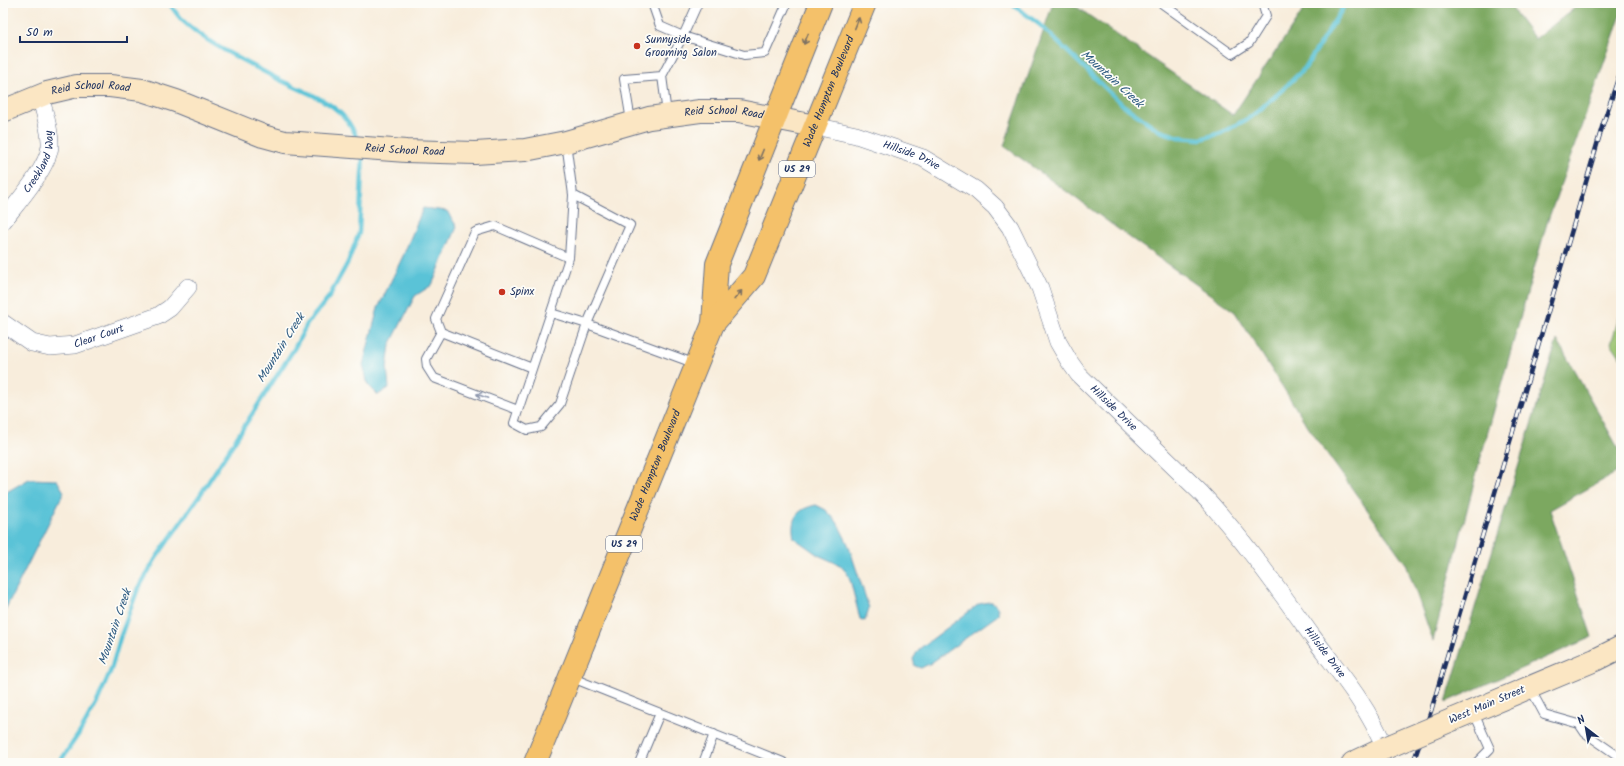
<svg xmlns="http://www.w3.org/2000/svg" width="1624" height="766" viewBox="0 0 1624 766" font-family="Kalam,sans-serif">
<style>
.green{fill:#9ac26e;stroke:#5a7866}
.forest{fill:#7ba861;stroke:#4b6c60}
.water{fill:#5ac3d7;stroke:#3a799a}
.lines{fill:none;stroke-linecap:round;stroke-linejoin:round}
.stream{stroke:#5ac3d7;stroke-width:4.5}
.lane-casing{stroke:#68728a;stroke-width:10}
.street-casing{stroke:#68728a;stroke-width:18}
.secondary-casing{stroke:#68728a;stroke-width:24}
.primary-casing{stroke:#68728a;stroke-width:24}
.lane{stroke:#fff;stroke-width:8}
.street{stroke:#fff;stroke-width:17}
.secondary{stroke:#fbe6c3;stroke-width:22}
.primary{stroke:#f4c16a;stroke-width:22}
.rail-casing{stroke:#1b2f5e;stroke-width:4.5}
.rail{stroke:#fdfcf7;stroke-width:3;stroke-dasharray:9;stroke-linecap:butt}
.secondary-bridge-casing{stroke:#68728a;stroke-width:24;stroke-linecap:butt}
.secondary-bridge{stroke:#fbe6c3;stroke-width:22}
.oneway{stroke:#7d7163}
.oneway2{stroke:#8d97ae}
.poi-dot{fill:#c8321e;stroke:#fdfcf7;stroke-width:1.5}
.labels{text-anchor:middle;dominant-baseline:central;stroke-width:3.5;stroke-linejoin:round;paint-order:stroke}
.shield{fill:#fdfcf7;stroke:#5f6c8c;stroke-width:1}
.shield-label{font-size:10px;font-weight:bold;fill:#1b2f5e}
.poi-label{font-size:11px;fill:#1b2f5e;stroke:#fdfcf7;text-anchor:start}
.street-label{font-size:11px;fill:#1b2f5e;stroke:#fdfcf7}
.water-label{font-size:12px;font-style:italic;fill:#2e5b82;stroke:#fdfcf7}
</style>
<rect width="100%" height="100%" fill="#fdfcf7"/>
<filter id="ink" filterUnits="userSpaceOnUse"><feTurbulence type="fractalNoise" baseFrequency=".025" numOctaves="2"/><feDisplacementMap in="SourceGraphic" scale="8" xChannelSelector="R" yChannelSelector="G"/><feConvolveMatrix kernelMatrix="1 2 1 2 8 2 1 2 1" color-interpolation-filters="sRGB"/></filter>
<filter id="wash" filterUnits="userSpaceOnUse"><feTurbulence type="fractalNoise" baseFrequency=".012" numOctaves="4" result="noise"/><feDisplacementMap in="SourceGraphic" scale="16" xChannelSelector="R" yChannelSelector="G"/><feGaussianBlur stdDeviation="0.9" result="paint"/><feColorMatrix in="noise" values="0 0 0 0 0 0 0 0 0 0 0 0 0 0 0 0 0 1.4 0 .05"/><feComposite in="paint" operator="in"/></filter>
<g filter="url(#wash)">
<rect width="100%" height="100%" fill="#f8eddc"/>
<path class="green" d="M1621,311V358L1611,343Z"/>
<path class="forest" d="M1053,3H1071L1233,115L1308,3H1508L1535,39L1581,3H1621V15L1547,223L1480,460L1433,641L1406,564L1308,427L1235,312L1129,237L1004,146Z
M1557,340L1621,453V470L1550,510L1592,637L1446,702Z"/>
<path class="water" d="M423,208L447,211L457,227L432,285L415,296L390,345L387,367L389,388L378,395L368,385L363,365L378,308L403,256Z
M29,479L57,480L64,492L3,614V494Z
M816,505L826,510L837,522L848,544L869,608L865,621L860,619L851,583L847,573L840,565L818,555L794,538C790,518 797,509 816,505Z
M989,602H992C997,606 999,608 998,615L931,663L921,668L915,666L913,659L919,649L979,604Z"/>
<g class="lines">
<path class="stream" d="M169,3C173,8 177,15 182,20C209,45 245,61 276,78C309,95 345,102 358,141
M1011,3L1040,25L1123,105L1160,131L1179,137L1201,139L1221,133L1251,117L1278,94L1305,68L1346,3
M59,763L80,732L97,702L111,670L120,638L137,591L156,558L200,495L294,349L307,324L329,297L348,262L359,233L363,154"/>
</g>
</g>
<g filter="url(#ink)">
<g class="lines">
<g class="lane-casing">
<path id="lane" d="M652,3L660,26L683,36L744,55L765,53L787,3
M1161,3L1232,54L1249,43L1266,16L1262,3
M662,76L683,36L698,3
M631,121L624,79L662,76L667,114
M566,142L573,195L630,225L587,324L696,364
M551,313L587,324L560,404L541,427L527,430L514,423L569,258L573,195
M441,332L426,359L427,367L434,378L518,410
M532,368L441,332L436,319L475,232L495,226L569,258
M570,677L783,762
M1530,688L1544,714L1579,724L1585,733L1621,758
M1473,711L1490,749L1476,763
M639,763L660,713
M703,763L714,734"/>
</g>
<g class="street-casing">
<g id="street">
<path id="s1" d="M815,126L856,135L923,158L976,190L995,207L1010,227L1040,288L1058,342L1069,361L1079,375L1200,492C1241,536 1277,587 1312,636C1339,672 1368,706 1385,748"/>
<path id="s2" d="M3,221C17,203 48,168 50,146C51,131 43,109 40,95"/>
<path id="s3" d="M3,323L32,343L50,347L75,345L158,316L170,308L188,287"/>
</g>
</g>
<g class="secondary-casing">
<g id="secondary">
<path id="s4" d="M3,111L47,93L77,86H110L142,90L176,101L263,136L285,142L406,151L475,153L525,150L566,142L649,118L700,111H739L815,126"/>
<path d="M1454,719L1595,660L1621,647"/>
<path d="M1353,763L1385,748"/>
</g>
</g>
<g class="primary-casing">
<g id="primary">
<path d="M713,324L717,264L821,3"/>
<path id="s5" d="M535,763L713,324L754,276L865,3"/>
</g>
</g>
<use href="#lane" class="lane"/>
<use href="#street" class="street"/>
<use href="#secondary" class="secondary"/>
<use href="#primary" class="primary"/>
<g class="rail-casing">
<path id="rail" d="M1413,763L1431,711L1603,124L1621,70"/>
</g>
<use href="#rail" class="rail"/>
<g class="secondary-bridge-casing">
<path id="secondary-bridge" d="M1385,748L1454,719"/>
</g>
<use href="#secondary-bridge" class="secondary-bridge"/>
</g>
<defs><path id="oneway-shaft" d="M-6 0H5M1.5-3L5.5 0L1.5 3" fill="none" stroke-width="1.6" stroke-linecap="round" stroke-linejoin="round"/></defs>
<g class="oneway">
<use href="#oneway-shaft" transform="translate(857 23) rotate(-68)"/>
<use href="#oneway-shaft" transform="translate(806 39) rotate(112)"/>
<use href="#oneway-shaft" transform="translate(761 155) rotate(112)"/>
<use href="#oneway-shaft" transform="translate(738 295) rotate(-50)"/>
</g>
<use class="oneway2" href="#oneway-shaft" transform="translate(482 396) rotate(-159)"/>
</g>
<g class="poi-dot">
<circle cx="637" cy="46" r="4"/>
<circle cx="502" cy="292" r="4"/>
</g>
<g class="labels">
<g class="shield">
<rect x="779" y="161" width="36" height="16" rx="3"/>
<rect x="606" y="536" width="36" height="16" rx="3"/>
</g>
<g class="shield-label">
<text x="797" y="169">US 29</text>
<text x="624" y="544">US 29</text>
</g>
<g class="poi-label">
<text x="645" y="40">Sunnyside<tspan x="645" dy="13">Grooming Salon</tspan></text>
<text x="510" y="292">Spinx</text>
</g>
<g class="street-label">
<text stroke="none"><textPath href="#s4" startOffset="92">Reid School Road</textPath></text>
<text stroke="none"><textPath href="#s5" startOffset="736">Wade Hampton Boulevard</textPath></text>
<text stroke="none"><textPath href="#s4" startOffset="740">Reid School Road</textPath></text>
<text stroke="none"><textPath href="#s4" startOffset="416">Reid School Road</textPath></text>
<text stroke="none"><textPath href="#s1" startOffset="101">Hillside Drive</textPath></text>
<text stroke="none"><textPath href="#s2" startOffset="71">Creekland Way</textPath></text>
<text stroke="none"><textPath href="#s3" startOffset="104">Clear Court</textPath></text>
<text stroke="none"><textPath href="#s1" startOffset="437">Hillside Drive</textPath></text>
<text stroke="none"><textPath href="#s5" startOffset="321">Wade Hampton Boulevard</textPath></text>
<text stroke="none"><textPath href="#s1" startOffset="761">Hillside Drive</textPath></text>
<text transform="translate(1487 705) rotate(-23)">West Main Street</text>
</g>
<g class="water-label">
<text transform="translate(1112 79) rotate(42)">Mountain Creek</text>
<text transform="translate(281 348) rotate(-58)">Mountain Creek</text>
<text transform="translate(115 627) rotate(-71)">Mountain Creek</text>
</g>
</g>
<rect width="1624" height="766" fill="none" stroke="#fdfcf7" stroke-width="16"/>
<g transform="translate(1586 728) rotate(329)" stroke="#fdfcf7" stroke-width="3" paint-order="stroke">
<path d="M0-3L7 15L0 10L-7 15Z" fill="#1b2f5e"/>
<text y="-6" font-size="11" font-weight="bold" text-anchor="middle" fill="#1b2f5e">N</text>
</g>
<path d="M20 36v6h107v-6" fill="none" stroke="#1b2f5e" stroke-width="2"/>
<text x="26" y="36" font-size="12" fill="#1b2f5e" stroke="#fdfcf7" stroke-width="3" paint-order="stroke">50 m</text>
</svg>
